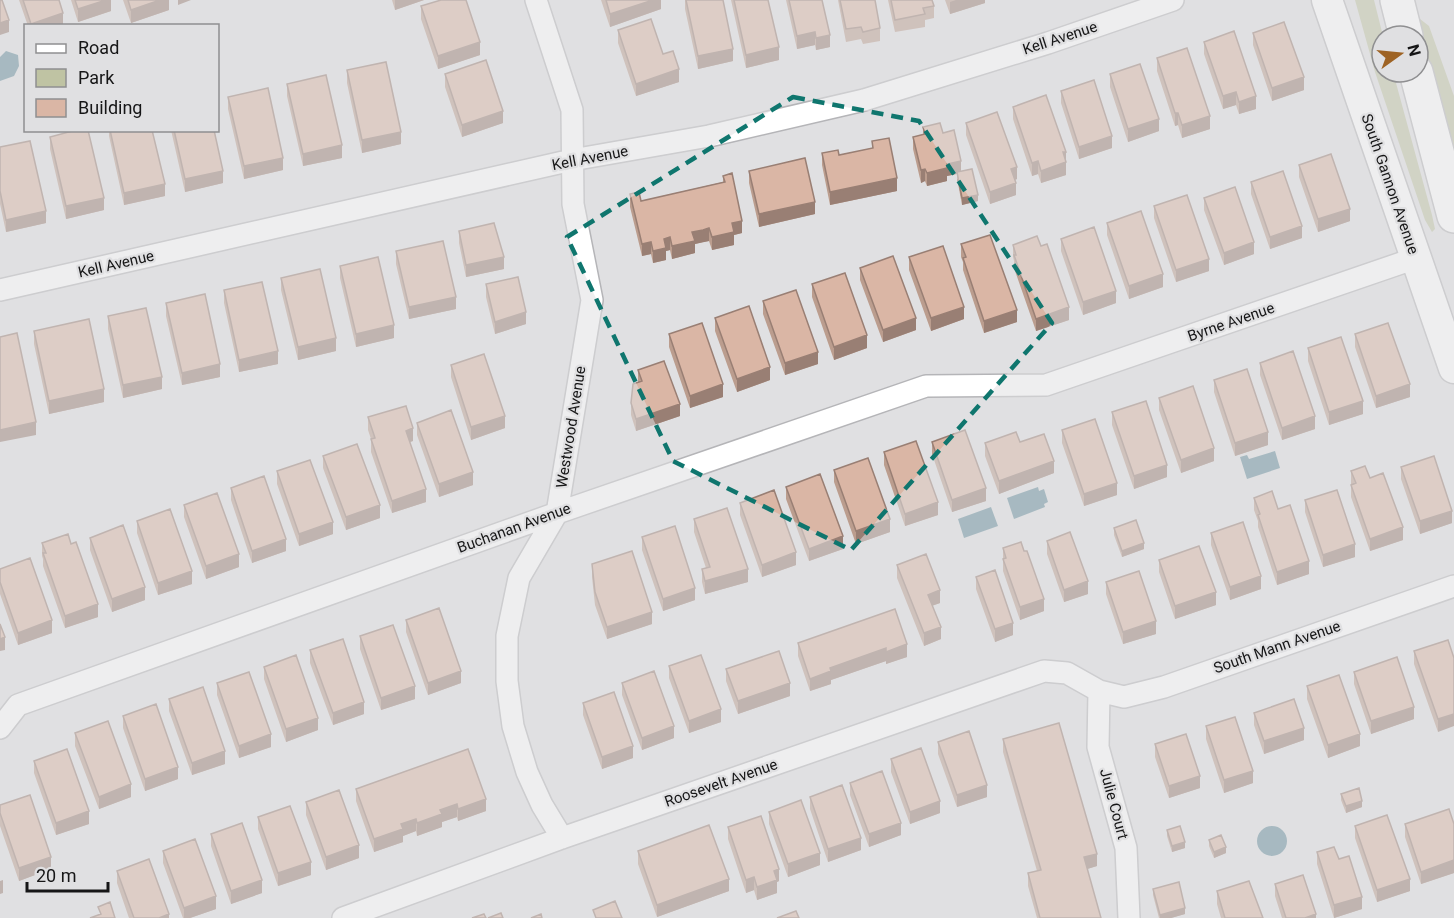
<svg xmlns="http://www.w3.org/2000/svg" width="1454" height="918" viewBox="0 0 1454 918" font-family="Roboto,sans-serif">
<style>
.green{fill:#bfc3a3}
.water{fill:#638b99}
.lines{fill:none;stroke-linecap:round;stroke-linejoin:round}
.street-casing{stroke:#b5b5b8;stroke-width:24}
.secondary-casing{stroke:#b5b5b8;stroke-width:33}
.highway-casing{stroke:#b5b5b8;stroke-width:36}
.street{stroke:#fff;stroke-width:21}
.secondary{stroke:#fff;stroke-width:30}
.highway{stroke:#fff;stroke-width:33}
.wall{fill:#bb9d8e}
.shaded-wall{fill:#997f74}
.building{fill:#dab6a5;stroke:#997f74;stroke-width:1.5}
.marked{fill:none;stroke:#0f766e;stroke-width:4.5;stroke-dasharray:12 8;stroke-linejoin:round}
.labels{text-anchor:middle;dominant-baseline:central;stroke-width:4.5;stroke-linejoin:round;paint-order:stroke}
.street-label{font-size:15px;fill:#161617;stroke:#e0e0e2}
</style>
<rect width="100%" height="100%" fill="#e0e0e2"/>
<path class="green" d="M1355,0H1374L1383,36L1382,72H1393L1432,215L1435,229L1432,232L1425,220L1375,72Z
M1420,19L1429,26L1454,96V177L1418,41L1415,21Z"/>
<path class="water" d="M6,51L18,55L19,66L14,76L0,81V57Z
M1275,451L1280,468L1247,479L1240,457L1247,455L1249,459Z
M1038,487L1039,491L1044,489L1048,502L1044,504L1045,507L1014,519L1007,498Z
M991,507L998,526L964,538L958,519Z
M1257 841a15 15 0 1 1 30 0a15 15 0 1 1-30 0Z"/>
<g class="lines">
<g class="street-casing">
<path id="street" d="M536,0L572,110L573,204L592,300L557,513L519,578L507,636V681L513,726L527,772L542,805L562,838
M0,290L572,160L709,136L864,100L1048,43L1173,0
M1099,691L1098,747L1126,848L1129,918
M0,728L18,705L557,513L926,386L1046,385L1416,258
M343,918L562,838L1044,671L1067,673L1099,691L1124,697L1164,687L1454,586"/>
</g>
<g class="secondary-casing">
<path id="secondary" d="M1327,0L1454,368"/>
</g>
<g class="highway-casing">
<path id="highway" d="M1397,0L1406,36
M1416,72L1454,216"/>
</g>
<use href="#street" class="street"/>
<use href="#secondary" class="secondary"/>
<use href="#highway" class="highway"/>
</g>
<path class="wall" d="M19,0H59L63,25L28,26Z
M71,0H111V11L78,22Z
M123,0H169V10L131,23Z
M392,0H424L395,10Z
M601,0H661V9L610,27Z
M685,0H723L733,61L698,69L685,9Z
M731,0H768L779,60L746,68Z
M786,0H822L830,47L816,50L815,45L797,49Z
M838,0H875L880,28V41L863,44L861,39L846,42Z
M888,0H932L934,6V18L925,20V27L895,32Z
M945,0H985V3L950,14Z
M421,6L480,55L438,69L421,19Z
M618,30L663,54L679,82L636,96L618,43Z
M1253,33L1304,90L1272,101L1253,45Z
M1204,42L1256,109L1239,114L1236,105L1223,109L1204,54Z
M1157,58L1210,129L1182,138L1178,125L1175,126L1157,71Z
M347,70L401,144L362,153L347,83Z
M445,74L503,123L462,137L445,87Z
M1110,74L1159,131L1128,142L1110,87Z
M287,84L342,158L303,166L287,96Z
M1061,91L1112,148L1079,159L1061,103Z
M228,97L283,170L244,179L228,109Z
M1013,107L1066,152V175L1041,183L1038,174L1032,176L1013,119Z
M966,123L1017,179L1015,180L1016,195L990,204L966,135Z
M923,127L943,133L961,171L978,201L962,205L957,178V174L947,176V181L927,186L925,181L921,183L913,149V137L923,135Z
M109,130H152L165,196L124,205L109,136Z
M171,130H214L223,183L185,192Z
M50,137L104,210L66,219L50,149Z
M872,141L897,191L830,205L822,165V153L839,155L872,148Z
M0,147L46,223L6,232L0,204Z
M1299,165L1350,221L1318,232L1299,177Z
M749,171L815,214L759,227L749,183Z
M723,176L742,233L734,235V245L712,250L709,241L703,242L695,244V253L672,259L670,250L666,251V260L653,263L651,254L642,256L630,207V194L641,201L723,182Z
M1251,182L1302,238L1270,249L1251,194Z
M1204,198L1254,254L1224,265L1204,210Z
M1154,206L1209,271L1176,282L1154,218Z
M1107,223L1163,287L1129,299L1107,235Z
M459,231L504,269L466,277L459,243Z
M1061,239L1116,303L1083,315L1061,251Z
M961,244L1017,322L984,333L963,270V262L961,257Z
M1013,245L1069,320L1036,331L1014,268V261L1013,257Z
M396,251L456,309L409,319L396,264Z
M909,257L964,319L931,331L909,270Z
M340,266L394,338L356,347L340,278Z
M860,268L916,330L883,342L860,280Z
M281,278L336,351L298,360L281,290Z
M486,284L526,324L495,334L486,297Z
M812,284L867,348L834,360L812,297Z
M224,290L278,364L239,372L224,303Z
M763,301L818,364L785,375L763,314Z
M166,303L220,377L182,385L166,316Z
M108,316L162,389L123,398L108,329Z
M715,318L770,380L737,392L715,331Z
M34,331L104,402L49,414L34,344Z
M669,334L723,397L690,408L669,347Z
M1355,334L1410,397L1376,408L1355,347Z
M1308,348L1363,414L1329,425L1308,361Z
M1260,363L1315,429L1282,440L1260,375Z
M451,365L505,428L471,440L451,377Z
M638,370L680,416L636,431L631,415V403L638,382Z
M1214,380L1268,445L1235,456L1214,392Z
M1159,398L1214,461L1181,473L1159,410Z
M1112,412L1167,477L1134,489L1112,425Z
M368,417L413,441L410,442L426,502L392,513L371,452V439L368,430Z
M417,423L473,485L439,497L417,435Z
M1062,430L1117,495L1084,506L1062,443Z
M932,442L986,501L952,512L932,454Z
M1020,442L1054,473L999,494L985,456V443Z
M884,452L938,515L905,526L884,465Z
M323,456L380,518L346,530L323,468Z
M1401,467L1452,523L1420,534L1401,479Z
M834,470L890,532L856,544L834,482Z
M277,471L333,534L299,546L277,484Z
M1351,471L1370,478L1403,540L1370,551L1351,497Z
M786,487L843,549L809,561L786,499Z
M231,488L286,551L252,563L231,500Z
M1254,498L1278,509L1309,574L1277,585L1258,527V521L1254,510Z
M1305,500L1355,557L1323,567L1305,512Z
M740,503L796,565L762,577L740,515Z
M184,505L239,567L206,579L184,517Z
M694,519L748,582L705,594L702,582V569L706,568L694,532Z
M137,521L192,584L158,595L137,533Z
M1114,528L1144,549L1122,557L1114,535Z
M1211,533L1261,589L1230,600L1211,545Z
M642,537L695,600L663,611L642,550Z
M90,538L145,600L112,612L90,550Z
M1047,541L1088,594L1064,602L1047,554Z
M42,543L98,617L65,628L43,566V559L42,556Z
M1003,548L1044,611L1020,620L1003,571Z
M1159,560L1216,605L1175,619L1159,572Z
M592,564L652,624L607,639L595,605L592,577Z
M897,565L940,603L932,606L941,639L924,646L897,578Z
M0,569L52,633L18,645L0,594Z
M976,577L1013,635L995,642L976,589Z
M1106,582L1156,634L1123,644L1106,594Z
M406,620L461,683L428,695L406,632Z
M360,636L415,699L381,710L360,649Z
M1448,640L1438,732L1414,664V651Z
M798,643L907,644V657L886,664V661L831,680V684L810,691L798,656Z
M310,650L364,714L333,725L310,663Z
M669,666L721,722L689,733L669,678Z
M264,667L318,730L286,742L264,679Z
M726,669L790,696L738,714L726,681Z
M1354,672L1414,719L1371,734L1354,684Z
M217,683L271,747L239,758L217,695Z
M622,683L674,738L642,750L622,695Z
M1307,686L1360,746L1328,758L1307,699Z
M169,699L225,764L192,775L169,711Z
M583,703L633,758L602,769L583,715Z
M1254,713L1304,740L1264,754L1254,725Z
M123,716L178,779L145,791L123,728Z
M1206,726L1253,783L1224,793L1206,739Z
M75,733L131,797L99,809L75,746Z
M1003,739L1097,866L1087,869L1101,918H1037L1028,886V873L1037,871L1003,752Z
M938,742L987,797L957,807L938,754Z
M1155,744L1200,788L1169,798L1155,757Z
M468,749L486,811L458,821L457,817L442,822V827L417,836L416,831L403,836V842L374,852L356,801V789Z
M891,759L940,813L910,824L891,772Z
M34,761L89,824L56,835L34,773Z
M850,783L901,835L869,847L850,795Z
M1341,794L1362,807L1346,813L1341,800Z
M810,797L861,850L828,862L810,809Z
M306,802L359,858L326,870L306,815Z
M0,805L51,869L19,881L0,826Z
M769,812L820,865L788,877L769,824Z
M258,817L311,875L278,886L258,829Z
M1405,824H1454V873L1421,884L1405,837Z
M1355,826L1410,891L1377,902L1355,838Z
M728,827L779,881L777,882V893L757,900L754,890L746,893L728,839Z
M1167,830L1185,848L1172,852L1167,836Z
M211,834L262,893L231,904L211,846Z
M1209,840L1226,853L1214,858L1209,846Z
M163,851L216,909L190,918H183L163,863Z
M638,851L729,891L657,917L638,864Z
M1317,852L1339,859L1362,909L1334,918L1317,864Z
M117,871L169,918H129L117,883Z
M1275,884L1316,918H1282L1275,896Z
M1153,889L1185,914L1171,918H1159L1153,895Z
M1217,891L1263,918H1221L1217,904Z"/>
<path class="shaded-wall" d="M106,0H111V11L78,22V9Z
M160,0H169V10L131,23V10Z
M178,0H191L178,5Z
M395,0H424L395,10Z
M653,0H661V9L610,27V14Z
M956,0H985V3L950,14V2Z
M63,13V25L31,26V24Z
M9,20V32L0,35V23Z
M815,32V45L797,49V36Z
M830,35V47L816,50V38Z
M480,42V55L438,69V56Z
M779,47V60L746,68V55Z
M733,49V61L698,69V56Z
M679,69V82L636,96V84Z
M1304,77V90L1272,101V88Z
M1236,92V105L1223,109V96Z
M1256,96V109L1239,114V102Z
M503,111V123L462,137V125Z
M1175,113H1178V125L1175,126Z
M1210,116V129L1182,138V125Z
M1159,119V131L1128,142V129Z
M401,132V144L362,153V140Z
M1112,136V148L1079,159V147Z
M342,145V158L303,166V154Z
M1063,152H1066V175L1041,183V171Z
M283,158V170L244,179V166Z
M961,161V173L947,176V181L927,186V173L947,164Z
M1038,161V174L1032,176V163Z
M1017,167V179L1011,181V169Z
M925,169V181L921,183V170Z
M223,171V183L185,192V179Z
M897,178V191L830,205V192Z
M1016,183V195L990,204V192Z
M165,184V196L124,205V193Z
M978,195V201L962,205V198Z
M104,198V210L66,219V206Z
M815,202V214L759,227V214Z
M1350,209V221L1318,232V219Z
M46,211V223L6,232V220Z
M742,221V233L734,235V245L712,250V237L732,223Z
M1302,226V238L1270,249V237Z
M709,228V241L695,244V253L672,259V246L692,232Z
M670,237V250L666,251V260L653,263V251L664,239Z
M651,242V254L642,256V244Z
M1254,242V254L1224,265V253Z
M504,257V269L466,277V265Z
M1209,259V271L1176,282V270Z
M1163,274V287L1129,299V286Z
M1116,291V303L1083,315V302Z
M456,297V309L409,319V307Z
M964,307V319L931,331V318Z
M1069,307V320L1036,331V319Z
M1017,310V322L984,333V321Z
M526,312V324L495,334V322Z
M916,318V330L883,342V330Z
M394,325V338L356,347V334Z
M867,335V348L834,360V347Z
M336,338V351L298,360V347Z
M278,351V364L239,372V360Z
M818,352V364L785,375V363Z
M220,364V377L182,385V373Z
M770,367V380L737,392V379Z
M162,377V389L123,398V385Z
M723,384V397L690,408V396Z
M1410,384V397L1376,408V396Z
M104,389V402L49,414V401Z
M1363,401V414L1329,425V412Z
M680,404V416L636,431V419Z
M505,416V428L471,440V427Z
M1315,416V429L1282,440V428Z
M36,422V435L0,442V430Z
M413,428V441L406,443V431Z
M1268,432V445L1235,456V443Z
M1214,448V461L1181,473V460Z
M1054,461V473L999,494V481Z
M1167,465V477L1134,489V476Z
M473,472V485L439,497V484Z
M1117,483V495L1084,506V494Z
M986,488V501L952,512V500Z
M426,489V502L392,513V501Z
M938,502V515L905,526V514Z
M380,505V518L346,530V517Z
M1452,511V523L1420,534V521Z
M890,519V532L856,544V531Z
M333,522V534L299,546V534Z
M1403,527V540L1370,551V539Z
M843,536V549L809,561V549Z
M286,539V551L252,563V551Z
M1144,543V549L1122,557V551Z
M1355,544V557L1323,567V555Z
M796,552V565L762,577V565Z
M239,554V567L206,579V566Z
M1309,561V574L1277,585V572Z
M748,569V582L705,594V581Z
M192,571V584L158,595V583Z
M1261,576V589L1230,600V587Z
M1088,581V594L1064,602V590Z
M145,587V600L112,612V599Z
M695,588V600L663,611V599Z
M940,590V603L928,607V595Z
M1216,592V605L1175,619V606Z
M1044,599V611L1020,620V607Z
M98,604V617L65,628V616Z
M652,612V624L607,639V627Z
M52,620V633L18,645V633Z
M1156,621V634L1123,644V632Z
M1013,623V635L995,642V629Z
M941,627V639L924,646V633Z
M5,637V650L0,651V639Z
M907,644V657L886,664V652Z
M886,648V661L831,680V684L810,691V679L830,668Z
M461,671V683L428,695V683Z
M790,683V696L738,714V701Z
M415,686V699L381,710V698Z
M364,702V714L333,725V713Z
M1414,707V719L1371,734V721Z
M721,709V722L689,733V721Z
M1454,714V726L1438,732V719Z
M318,718V730L286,742V729Z
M674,726V738L642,750V738Z
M1304,728V740L1264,754V741Z
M271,734V747L239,758V746Z
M1360,734V746L1328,758V745Z
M633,746V758L602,769V757Z
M225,751V764L192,775V763Z
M178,767V779L145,791V779Z
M1253,771V783L1224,793V780Z
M1200,776V788L1169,798V786Z
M131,784V797L99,809V797Z
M987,785V797L957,807V795Z
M486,799V811L458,821V809Z
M940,801V813L910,824V812Z
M1362,801V807L1346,813V806Z
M457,804V817L442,822V827L417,836V823L440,810Z
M89,811V824L56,835V823Z
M416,819V831L403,836V842L374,852V839L401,824Z
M901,823V835L869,847V834Z
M861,838V850L828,862V849Z
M1185,842V848L1172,852V846Z
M359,845V858L326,870V857Z
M1226,847V853L1214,858V852Z
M820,853V865L788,877V864Z
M1097,854V866L1084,870V857Z
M51,857V869L19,881V868Z
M1454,860V873L1421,884V872Z
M311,862V875L278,886V873Z
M779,869V881L777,882V893L757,900V887L774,871Z
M754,877V890L746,893V880Z
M729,879V891L657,917V905Z
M1410,879V891L1377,902V890Z
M3,880V893L0,894V881Z
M262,880V893L231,904V891Z
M216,896V909L190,918H184V908Z
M1362,897V909L1334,918V905Z
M1185,908V914L1171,918H1160V915Z
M169,914V918H159Z
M1316,914V918H1305Z"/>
<path class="building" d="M0,0H2L9,20L0,23Z
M23,0H59L63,13L31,24Z
M75,0H106L78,9Z
M128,0H160L131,10Z
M441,0H466L480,42L438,56L421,6Z
M606,0H653L610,14Z
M686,0H723L733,49L698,56Z
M734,0H768L779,47L746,55Z
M789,0H822L830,35L816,38L815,32L797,36Z
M840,0H875L880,28L863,32L861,27L846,29Z
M891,0H932L934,6L923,8L925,14L895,20Z
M651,19L663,54L673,51L679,69L636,84L618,30Z
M1284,22L1304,77L1272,88L1253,33Z
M1234,31L1256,96L1239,102L1236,92L1223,96L1204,42Z
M1187,48L1210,116L1182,125L1178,113H1175L1157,58Z
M486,60L503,111L462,125L445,74Z
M386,62L401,132L362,140L347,70Z
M1140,64L1159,119L1128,129L1110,74Z
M326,75L342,145L303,154L287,84Z
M1094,80L1112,136L1079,147L1061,91Z
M268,88L283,158L244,166L228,97Z
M1046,95L1066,152H1063L1066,162L1041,171L1038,161L1032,163L1013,107Z
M997,112L1017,167L1011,169L1016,183L990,192L966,123Z
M940,123L943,133L954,130L961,161L947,164V168L927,173L925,169L921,170L913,137L925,134L923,127Z
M76,130H88L104,198L66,206L50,137Z
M110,130H152L165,184L124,193Z
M174,130H214L223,171L185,179Z
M889,138L897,178L830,192L822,153L838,150L839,155L873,148L872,141Z
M30,141L46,211L6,220L0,191V147Z
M1331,154L1350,209L1318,219L1299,165Z
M805,158L815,202L759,214L749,171Z
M972,169L978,195L962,198L957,172Z
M1283,171L1302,226L1270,237L1251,182Z
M732,173L742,221L732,223L734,232L712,237L709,228L703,230L692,232L695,241L672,246L670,237L664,239L666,248L653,251L651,242L642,244L630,194L639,192L641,201L725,182L723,176Z
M1235,187L1254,242L1224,253L1204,198Z
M1187,195L1209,259L1176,270L1154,206Z
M1141,211L1163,274L1129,286L1107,223Z
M494,223L504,257L466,265L459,231Z
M1094,227L1116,291L1083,302L1061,239Z
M990,235L1017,310L984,321L963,258L966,257L961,244Z
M1037,236L1041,246L1047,244L1069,307L1036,319L1014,255H1016L1013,245Z
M443,241L456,297L409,307L396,251Z
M943,246L964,307L931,318L909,257Z
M893,256L916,318L883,330L860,268Z
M378,257L394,325L356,334L340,266Z
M320,269L336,338L298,347L281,278Z
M845,273L867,335L834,347L812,284Z
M518,277L526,312L495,322L486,284Z
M262,282L278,351L239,360L224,290Z
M796,290L818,352L785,363L763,301Z
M205,294L220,364L182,373L166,303Z
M749,306L770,367L737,379L715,318Z
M146,308L162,377L123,385L108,316Z
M89,319L104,389L49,401L34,331Z
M702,323L723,384L690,396L669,334Z
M1388,323L1410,384L1376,396L1355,334Z
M17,333L36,422L0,430V337Z
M1341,337L1363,401L1329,412L1308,348Z
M1293,351L1315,416L1282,428L1260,363Z
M484,354L505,416L471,427L451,365Z
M664,361L680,404L636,419L631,403L633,384L642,381L638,370Z
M1247,369L1268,432L1235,443L1214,380Z
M1193,386L1214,448L1181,460L1159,398Z
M1146,401L1167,465L1134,476L1112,412Z
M406,406L413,428L406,431L426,489L392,501L371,439L375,438L368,417Z
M451,410L473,472L439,484L417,423Z
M1095,419L1117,483L1084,494L1062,430Z
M965,430L986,488L952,500L932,442Z
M1016,432L1020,442L1044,434L1054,461L999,481L985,443Z
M916,441L938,502L905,514L884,452Z
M357,444L380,505L346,517L323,456Z
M1434,456L1452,511L1420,521L1401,467Z
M868,458L890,519L856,531L834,470Z
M310,460L333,522L299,534L277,471Z
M1365,466L1370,478L1383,473L1403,527L1370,539L1351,485L1356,483L1351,471Z
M820,474L843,536L809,549L786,487Z
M264,476L286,539L252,551L231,488Z
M774,490L796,552L762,565L740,503Z
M1337,490L1355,544L1323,555L1305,500Z
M1272,491L1278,509L1290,505L1309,561L1277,572L1258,515L1260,514L1254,498Z
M217,493L239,554L206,566L184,505Z
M727,508L748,569L705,581L702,569L710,567L694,519Z
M170,509L192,571L158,583L137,521Z
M1136,520L1144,543L1122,551L1114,528Z
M1243,522L1261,576L1230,587L1211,533Z
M123,525L145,587L112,599L90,538Z
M675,526L695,588L663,599L642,537Z
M1070,532L1088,581L1064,590L1047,541Z
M68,534L71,544L76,542L98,604L65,616L43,553H46L42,543Z
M1021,542L1024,551H1027L1044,599L1020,607L1003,559L1006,558L1003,548Z
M1199,546L1216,592L1175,606L1159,560Z
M632,551L652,612L607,627L595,592L592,564Z
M926,554L940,590L928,595L941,627L924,633L897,565Z
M30,558L52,620L18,633L0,582V569Z
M995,570L1013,623L995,629L976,577Z
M1139,571L1156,621L1123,632L1106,582Z
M439,608L461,671L428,683L406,620Z
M895,609L907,644L886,652V648L830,668L831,671L810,679L798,643Z
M0,624L5,637L0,639Z
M393,625L415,686L381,698L360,636Z
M343,639L364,702L333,713L310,650Z
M1448,640L1454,658V714L1438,719L1414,651Z
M779,651L790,683L738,701L726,669Z
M296,655L318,718L286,729L264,667Z
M701,655L721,709L689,721L669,666Z
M1397,657L1414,707L1371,721L1354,672Z
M654,671L674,726L642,738L622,683Z
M249,672L271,734L239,746L217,683Z
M1339,675L1360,734L1328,745L1307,686Z
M203,687L225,751L192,763L169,699Z
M614,692L633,746L602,757L583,703Z
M1294,699L1304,728L1264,741L1254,713Z
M156,704L178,767L145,779L123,716Z
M1235,717L1253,771L1224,780L1206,726Z
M108,721L131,784L99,797L75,733Z
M1059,723L1097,854L1084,857L1101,918H1040L1028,873L1041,870L1003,739Z
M969,731L987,785L957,795L938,742Z
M1186,734L1200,776L1169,786L1155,744Z
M921,748L940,801L910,812L891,759Z
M67,749L89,811L56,823L34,761Z
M468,749L486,799L458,809L457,804L440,810L442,814L417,823L416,819L401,824L403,829L374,839L356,789Z
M882,771L901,823L869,834L850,783Z
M842,785L861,838L828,849L810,797Z
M1359,788L1362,801L1346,806L1341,794Z
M339,790L359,845L326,857L306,802Z
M30,795L51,857L19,868L0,813V805Z
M801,800L820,853L788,864L769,812Z
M290,806L311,862L278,873L258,817Z
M1449,809L1454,824V860L1421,872L1405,824Z
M1387,815L1410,879L1377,890L1355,826Z
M761,816L779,869L774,871L777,880L757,887L754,877L746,880L728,827Z
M242,823L262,880L231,891L211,834Z
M709,825L729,879L657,905L638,851Z
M1180,826L1185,842L1172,846L1167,830Z
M1221,835L1226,847L1214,852L1209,840Z
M195,839L216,896L184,908L163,851Z
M1334,847L1339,859L1349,856L1362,897L1334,905L1317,852Z
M149,859L169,914L159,918H134L117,871Z
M1303,875L1316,914L1305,918H1286L1275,884Z
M1249,881L1263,918H1225L1217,891Z
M1179,882L1185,908L1160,915L1153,889Z
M615,901L622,918H596L593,910Z
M110,902L115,918H90L101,914L98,907Z
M796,911L799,918H777Z
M501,913L503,918H488Z
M484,914L486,918H472Z
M541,914L542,918H531Z"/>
<path d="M0 0H1454V918H0ZM793,97L919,121L1052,323L851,550L673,461L567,237Z" fill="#e0e0e2" fill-opacity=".55" fill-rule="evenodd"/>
<path class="marked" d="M793,97L919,121L1052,323L851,550L673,461L567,237Z"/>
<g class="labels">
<g class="street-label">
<text transform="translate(1060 38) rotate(-18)">Kell Avenue</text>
<text transform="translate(590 158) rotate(-11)">Kell Avenue</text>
<text transform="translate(1390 184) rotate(71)">South Gannon Avenue</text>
<text transform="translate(116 264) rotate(-13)">Kell Avenue</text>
<text transform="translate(1231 322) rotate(-19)">Byrne Avenue</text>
<text transform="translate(571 427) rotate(-81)">Westwood Avenue</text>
<text transform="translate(514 528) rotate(-20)">Buchanan Avenue</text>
<text transform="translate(1277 647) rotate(-19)">South Mann Avenue</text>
<text transform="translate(721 783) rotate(-19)">Roosevelt Avenue</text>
<text transform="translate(1114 804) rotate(75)">Julie Court</text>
</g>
</g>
<rect x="24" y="24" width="195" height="108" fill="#e0e0e2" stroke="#8f8f91" stroke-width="1.5"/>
<rect x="36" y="44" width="30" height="9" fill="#ffffff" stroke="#8f8f91" stroke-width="1.5"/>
<text x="78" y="54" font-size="18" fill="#161617">Road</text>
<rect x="36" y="69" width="30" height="18" fill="#bfc3a3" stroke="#8f8f91" stroke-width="1.5"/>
<text x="78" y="84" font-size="18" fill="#161617">Park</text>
<rect x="36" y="99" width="30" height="18" fill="#dab6a5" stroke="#8f8f91" stroke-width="1.5"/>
<text x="78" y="114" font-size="18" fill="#161617">Building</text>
<g transform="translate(1400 54) rotate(75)"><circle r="28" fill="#e0e0e2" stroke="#8f8f91" stroke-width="1.5"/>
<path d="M0-4.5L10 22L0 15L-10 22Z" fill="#9e6324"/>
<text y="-9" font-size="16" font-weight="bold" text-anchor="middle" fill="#161617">N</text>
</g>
<path d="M27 882v9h81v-9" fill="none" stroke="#161617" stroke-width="3"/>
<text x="36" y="882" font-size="18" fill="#161617" stroke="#e0e0e2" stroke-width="4.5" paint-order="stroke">20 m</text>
</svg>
